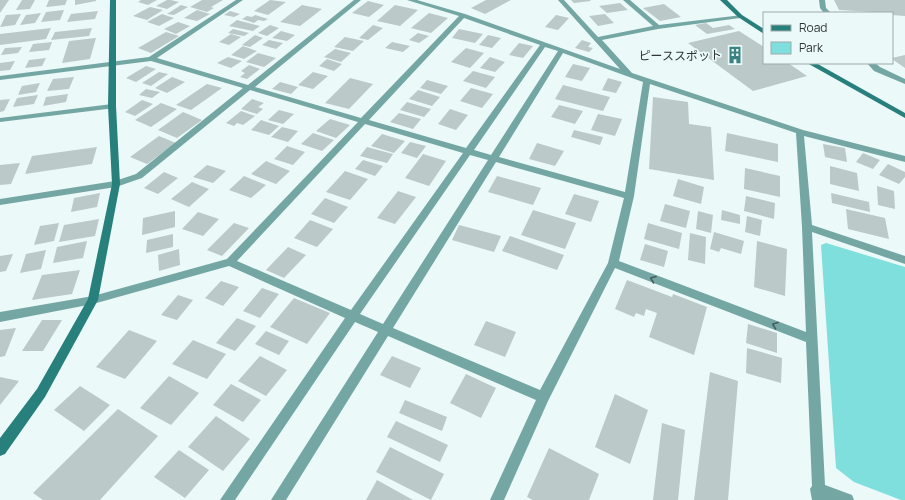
<svg xmlns="http://www.w3.org/2000/svg" width="905" height="500" viewBox="0 0 905 500" font-family="Manrope,'Noto Sans JP',sans-serif">
<style>
.green{fill:#7edfdc}
.building{fill:#bbc9c8}
.lines{fill:none;stroke-linecap:round;stroke-linejoin:round}
.lane{fill:#74a7a4;fill-rule:evenodd}
.street{fill:#74a7a4;fill-rule:evenodd}
.secondary{fill:#28807d;fill-rule:evenodd}
.oneway{stroke:#485d5c}
.labels{text-anchor:middle;dominant-baseline:central;stroke-width:3.5;stroke-linejoin:round;paint-order:stroke}
.far-poi-label{font-size:12px;fill:#303535;stroke:#ebf9f9;text-anchor:end}
</style>
<rect width="100%" height="100%" fill="#ebf9f9"/>
<path class="green" d="M826,243L905,267V500H901L854,482L836,468L821,245Z"/>
<path class="building" d="M0,0H9L0,13Z
M22,0H35L30,9L16,10Z
M49,0H67L65,5L46,7Z
M75,0H96V1L75,5Z
M141,0H157L148,5L138,2Z
M167,0H171L179,2L167,9L156,6Z
M202,0H223L211,7L214,8L207,12L190,7Z
M270,0L286,2L268,15L254,11Z
M486,0H511L485,14L471,8Z
M571,0H590L591,1L574,3Z
M834,0H905V16L892,15V13L839,10Z
M368,1L384,5L369,17L352,13Z
M620,3L628,10L607,13L599,6Z
M664,4L681,17L660,21L643,8Z
M181,5L188,7L174,15L167,14Z
M302,5L322,9L300,26L280,22Z
M395,5L418,10L400,26L377,21Z
M150,7L163,10L147,20L133,16Z
M64,10L60,20L41,22L46,12Z
M197,10L210,14L197,21L184,18Z
M98,11L95,19L67,22L71,14Z
M230,11L240,14L234,17L224,15Z
M41,13L35,23L20,25L26,15Z
M429,13L448,18L431,33L411,28Z
M21,14L15,25L0,27L6,15Z
M162,14L174,18L159,26L147,22Z
M605,14L614,23L598,26L589,16Z
M255,15L268,19L264,21L258,20L254,23L242,19L247,16L252,17Z
M556,15L569,18L558,30L545,27Z
M237,20L260,26L253,31L229,26Z
M178,22L190,26L176,34L164,29Z
M706,23L713,28L729,25L735,29L707,34L695,25Z
M270,25L279,28L267,36L258,33Z
M373,25L383,28L368,40L359,38Z
M51,28L46,39L0,45V34Z
M92,28L89,36L51,40L55,32Z
M233,29L249,33L244,36L228,33Z
M459,29L483,34L475,43L452,38Z
M281,31L295,35L287,41L272,38Z
M739,31L764,47V63H788L807,76L753,91L688,43Z
M166,32L179,36L151,53L138,48Z
M418,33L429,36L419,43L409,40Z
M231,34L241,37L229,45L219,42Z
M255,35L263,38L250,47L242,45Z
M488,35L501,38L492,48L479,45Z
M345,37L364,41L353,51L334,47Z
M96,38L90,59L62,63L69,41Z
M269,40L283,43L276,49L262,45Z
M582,40L591,43L588,47L593,48L589,52L575,48Z
M52,42L49,50L29,52L33,44Z
M392,42L410,46L403,52L385,48Z
M519,43L533,46L523,58L509,55Z
M243,46L257,51L244,59L231,55Z
M22,47L18,53L1,55L5,48Z
M466,48L484,53L470,68L451,62Z
M335,49L351,53L341,62L324,57Z
M258,53L276,58L264,67L246,62Z
M905,55V68L892,59V58Z
M228,57L242,61L231,68L217,63Z
M490,57L505,62L495,72L480,68Z
M46,58L42,66L25,68L29,60Z
M327,59L342,64L334,71L319,66Z
M15,61L10,70L0,71V63Z
M573,64L590,68L582,81L565,77Z
M249,65L260,69L247,79L240,77L245,73L241,71Z
M146,66L156,69L136,82L126,78Z
M473,71L495,77L486,88L463,81Z
M159,72L168,74L151,86L142,83Z
M313,72L328,76L313,89L298,85Z
M74,77L69,89L47,91L53,79Z
M172,77L185,82L167,93L155,88Z
M350,78L373,84L349,109L325,103Z
M608,78L622,82L616,93L602,90Z
M427,80L448,86L441,94L420,88Z
M280,82L298,87L291,94L272,89Z
M40,83L36,92L18,95L22,86Z
M207,84L222,88L191,110L176,105Z
M563,85L610,97L603,111L555,99Z
M471,88L493,94L482,108L460,101Z
M146,89L160,92L152,98L139,95Z
M418,90L440,97L432,106L409,99Z
M68,94L66,102L43,106L46,97Z
M38,95L34,104L13,107L17,98Z
M653,97L688,102L689,124L711,127L714,180L649,169Z
M10,99L4,111L0,112V100Z
M252,99L264,103L258,107L263,109L257,114L241,109Z
M142,100L153,104L135,116L125,112Z
M407,102L431,109L424,117L400,110Z
M161,103L177,109L151,127L135,120Z
M559,105L583,111L575,124L551,117Z
M450,109L468,115L456,130L438,124Z
M279,110L294,114L283,124L268,120Z
M241,111L255,116L243,125L237,123L234,126L226,123Z
M183,112L202,120L177,138L158,130Z
M399,113L421,119L413,129L390,122Z
M598,114L622,119L615,136L591,130Z
M330,119L350,125L336,138L316,131Z
M261,120L279,126L269,135L251,130Z
M282,127L298,131L288,142L271,137Z
M574,130L603,137L600,145L571,137Z
M313,133L334,140L322,151L301,144Z
M727,133L778,144V162L725,151Z
M382,134L405,141L394,153L371,146Z
M159,136L176,143L147,164L130,157Z
M410,142L426,146L417,158L401,153Z
M537,143L564,151L555,166L529,159Z
M823,144L845,148L847,162L825,157Z
M287,146L305,152L293,165L274,159Z
M97,147L92,164L25,174L32,156Z
M367,147L393,154L387,163L360,156Z
M863,153L880,160L873,169L856,162Z
M423,154L446,161L429,186L405,178Z
M363,160L383,166L375,176L355,169Z
M266,161L290,171L276,184L251,174Z
M20,163L11,184L0,185V165Z
M888,164L905,172V177L899,184L879,175Z
M207,165L226,171L213,183L193,177Z
M830,166L857,173L859,191L830,184Z
M745,168L780,176V197L744,189Z
M345,171L368,179L350,200L326,192Z
M164,172L178,178L158,194L144,188Z
M244,176L266,185L251,198L229,190Z
M497,176L541,188L533,205L488,192Z
M678,179L704,187L701,204L673,196Z
M192,182L209,189L189,207L171,199Z
M877,186L894,191L895,209L878,205Z
M398,191L416,197L395,224L377,218Z
M100,193L97,207L71,212L74,198Z
M831,193L869,202L870,212L832,203Z
M574,194L599,201L591,222L565,214Z
M746,196L775,203L774,219L744,211Z
M325,198L348,207L334,223L311,214Z
M665,204L690,211L686,228L660,221Z
M846,209L885,218L889,239L848,229Z
M533,210L576,223L565,249L521,235Z
M722,210L740,215V224L721,220Z
M175,211V227L142,235L143,218Z
M698,211L713,215L711,233L696,229Z
M198,212L219,219L203,236L182,229Z
M747,216L762,220L760,236L745,232Z
M99,219L95,236L59,242L64,225Z
M310,220L333,229L317,247L294,238Z
M59,223L54,241L34,245L40,226Z
M234,223L249,228L222,256L207,250Z
M648,223L682,233L679,249L644,239Z
M459,225L501,236L494,252L452,240Z
M714,232L744,241L741,254L721,248L719,252L710,249Z
M690,233L706,237L705,264L688,260Z
M173,234V247L146,253L147,240Z
M510,236L564,255L557,270L502,251Z
M87,241L83,258L53,263L57,247Z
M757,241L787,249L785,296L754,287Z
M645,244L668,251L664,267L640,260Z
M288,247L306,255L284,278L266,270Z
M179,249L180,265L159,271L158,255Z
M46,250L41,269L20,273L26,254Z
M13,254L6,271L0,272V256Z
M80,270L72,294L32,300L42,275Z
M627,280L672,297L673,294L707,307L694,355L649,337L657,313L646,309L644,316L636,313L634,317L615,309Z
M221,281L239,287L223,306L205,298Z
M262,288L279,294L260,318L243,311Z
M178,295L193,300L177,320L161,315Z
M294,298L330,313L307,344L270,327Z
M237,318L256,326L235,351L216,343Z
M42,320H62L43,351H22Z
M486,321L516,332L505,357L474,345Z
M748,324L777,333V353L746,343Z
M16,328L5,356L0,357V330Z
M129,330L157,341L125,379L96,367Z
M266,331L289,341L279,355L255,344Z
M193,340L226,354L207,379L172,364Z
M747,348L782,358L781,383L746,373Z
M260,356L287,370L266,396L238,381Z
M392,356L421,368L410,388L380,375Z
M710,372L738,381L728,500H694Z
M466,374L496,388L481,418L450,403Z
M169,376L199,393L171,425L140,408Z
M0,377L19,381L0,405Z
M231,384L261,400L243,422L213,405Z
M80,386L110,405L84,431L54,410Z
M615,394L648,410L630,464L595,447Z
M405,400L447,417L442,431L399,413Z
M118,409L158,436L100,500H43L33,493Z
M216,416L250,439L223,471L188,447Z
M396,421L448,445L440,462L387,437Z
M662,423L685,430L678,500H653Z
M390,447L444,474L431,500L376,472Z
M549,448L599,474L589,500H533L527,497Z
M179,450L209,470L185,498L154,477Z
M377,480L413,500H366Z"/>
<g class="lines">
<path class="lane" d="M819,0H825L826,8L831,13H824L820,8Z
M867,63H875L880,67L905,79V84L874,71Z"/>
<path class="street" d="M236,0H243L157,58L248,85L354,0H361L255,87L361,118L459,16L407,0H417L465,14L620,69L558,0H564L598,37L653,26L623,0H630L659,25L742,15V17L740,18L658,29L602,40L632,73L803,130L905,156V162L804,136L812,225L905,256V264L812,232L825,485L852,495L854,500H812L810,489L812,486L806,342L615,268L548,401L504,500H490L536,400L388,336L286,500H271L378,332L355,322L235,500H220L345,318L229,266L93,304L0,322V312L93,296L227,259L358,122L250,90L142,178L116,187L0,205V199L115,181L136,174L243,88L151,61L0,80V76L149,57ZM464,18L540,45L466,148L369,120ZM545,47L558,51L491,155L474,150ZM563,53L643,82L625,192L499,157ZM650,84L796,133L802,227L806,332L619,261L634,196ZM365,124L463,153L351,310L237,261ZM470,155L488,160L383,324L360,314ZM496,162L624,198L608,263L540,390L393,328Z
M112,104H115V108L0,122V118Z"/>
<path class="secondary" d="M110,0H116V106L120,184L98,300L45,397L5,454L0,456V438L37,389L88,299L112,184L108,106Z
M720,0H727L742,15L764,29V34L738,17Z
M807,63H816L905,113V118Z"/>
</g>
<defs><path id="oneway-chevron" d="M-2-3.5L2.5 0L-2 3.5" fill="none" stroke-width="1.6" stroke-linecap="round" stroke-linejoin="round"/></defs>
<g class="oneway">
<use href="#oneway-chevron" transform="translate(653 279) rotate(-159)"/>
<use href="#oneway-chevron" transform="translate(775 325) rotate(-159)"/>
</g>
<defs>
<g id="building-bare" transform="scale(1.38)"><path d="M-4-6H4V6H1V3H-1V6H-4ZM-2.5-4.3h1.7v1.8h-1.7ZM.8-4.3h1.7v1.8H.8ZM-2.5-1h1.7V.8h-1.7ZM.8-1h1.7V.8H.8Z" fill="#3a8381" stroke="#ebf9f9" stroke-width="2.5" paint-order="stroke"/></g>
</defs>
<g fill-rule="evenodd">
<use href="#building-bare" x="735" y="55"/>
</g>
<g class="labels">
<g class="far-poi-label">
<text x="722" y="55">ピーススポット</text>
</g>
</g>
<rect x="763" y="12" width="130" height="52" fill="#ebf9f9" stroke="#a0abab"/>
<rect x="771" y="25" width="20" height="6" fill="#28807d" stroke="#a0abab"/>
<text x="799" y="32" font-size="12" fill="#303535">Road</text>
<rect x="771" y="42" width="20" height="12" fill="#7edfdc" stroke="#a0abab"/>
<text x="799" y="52" font-size="12" fill="#303535">Park</text>
</svg>
